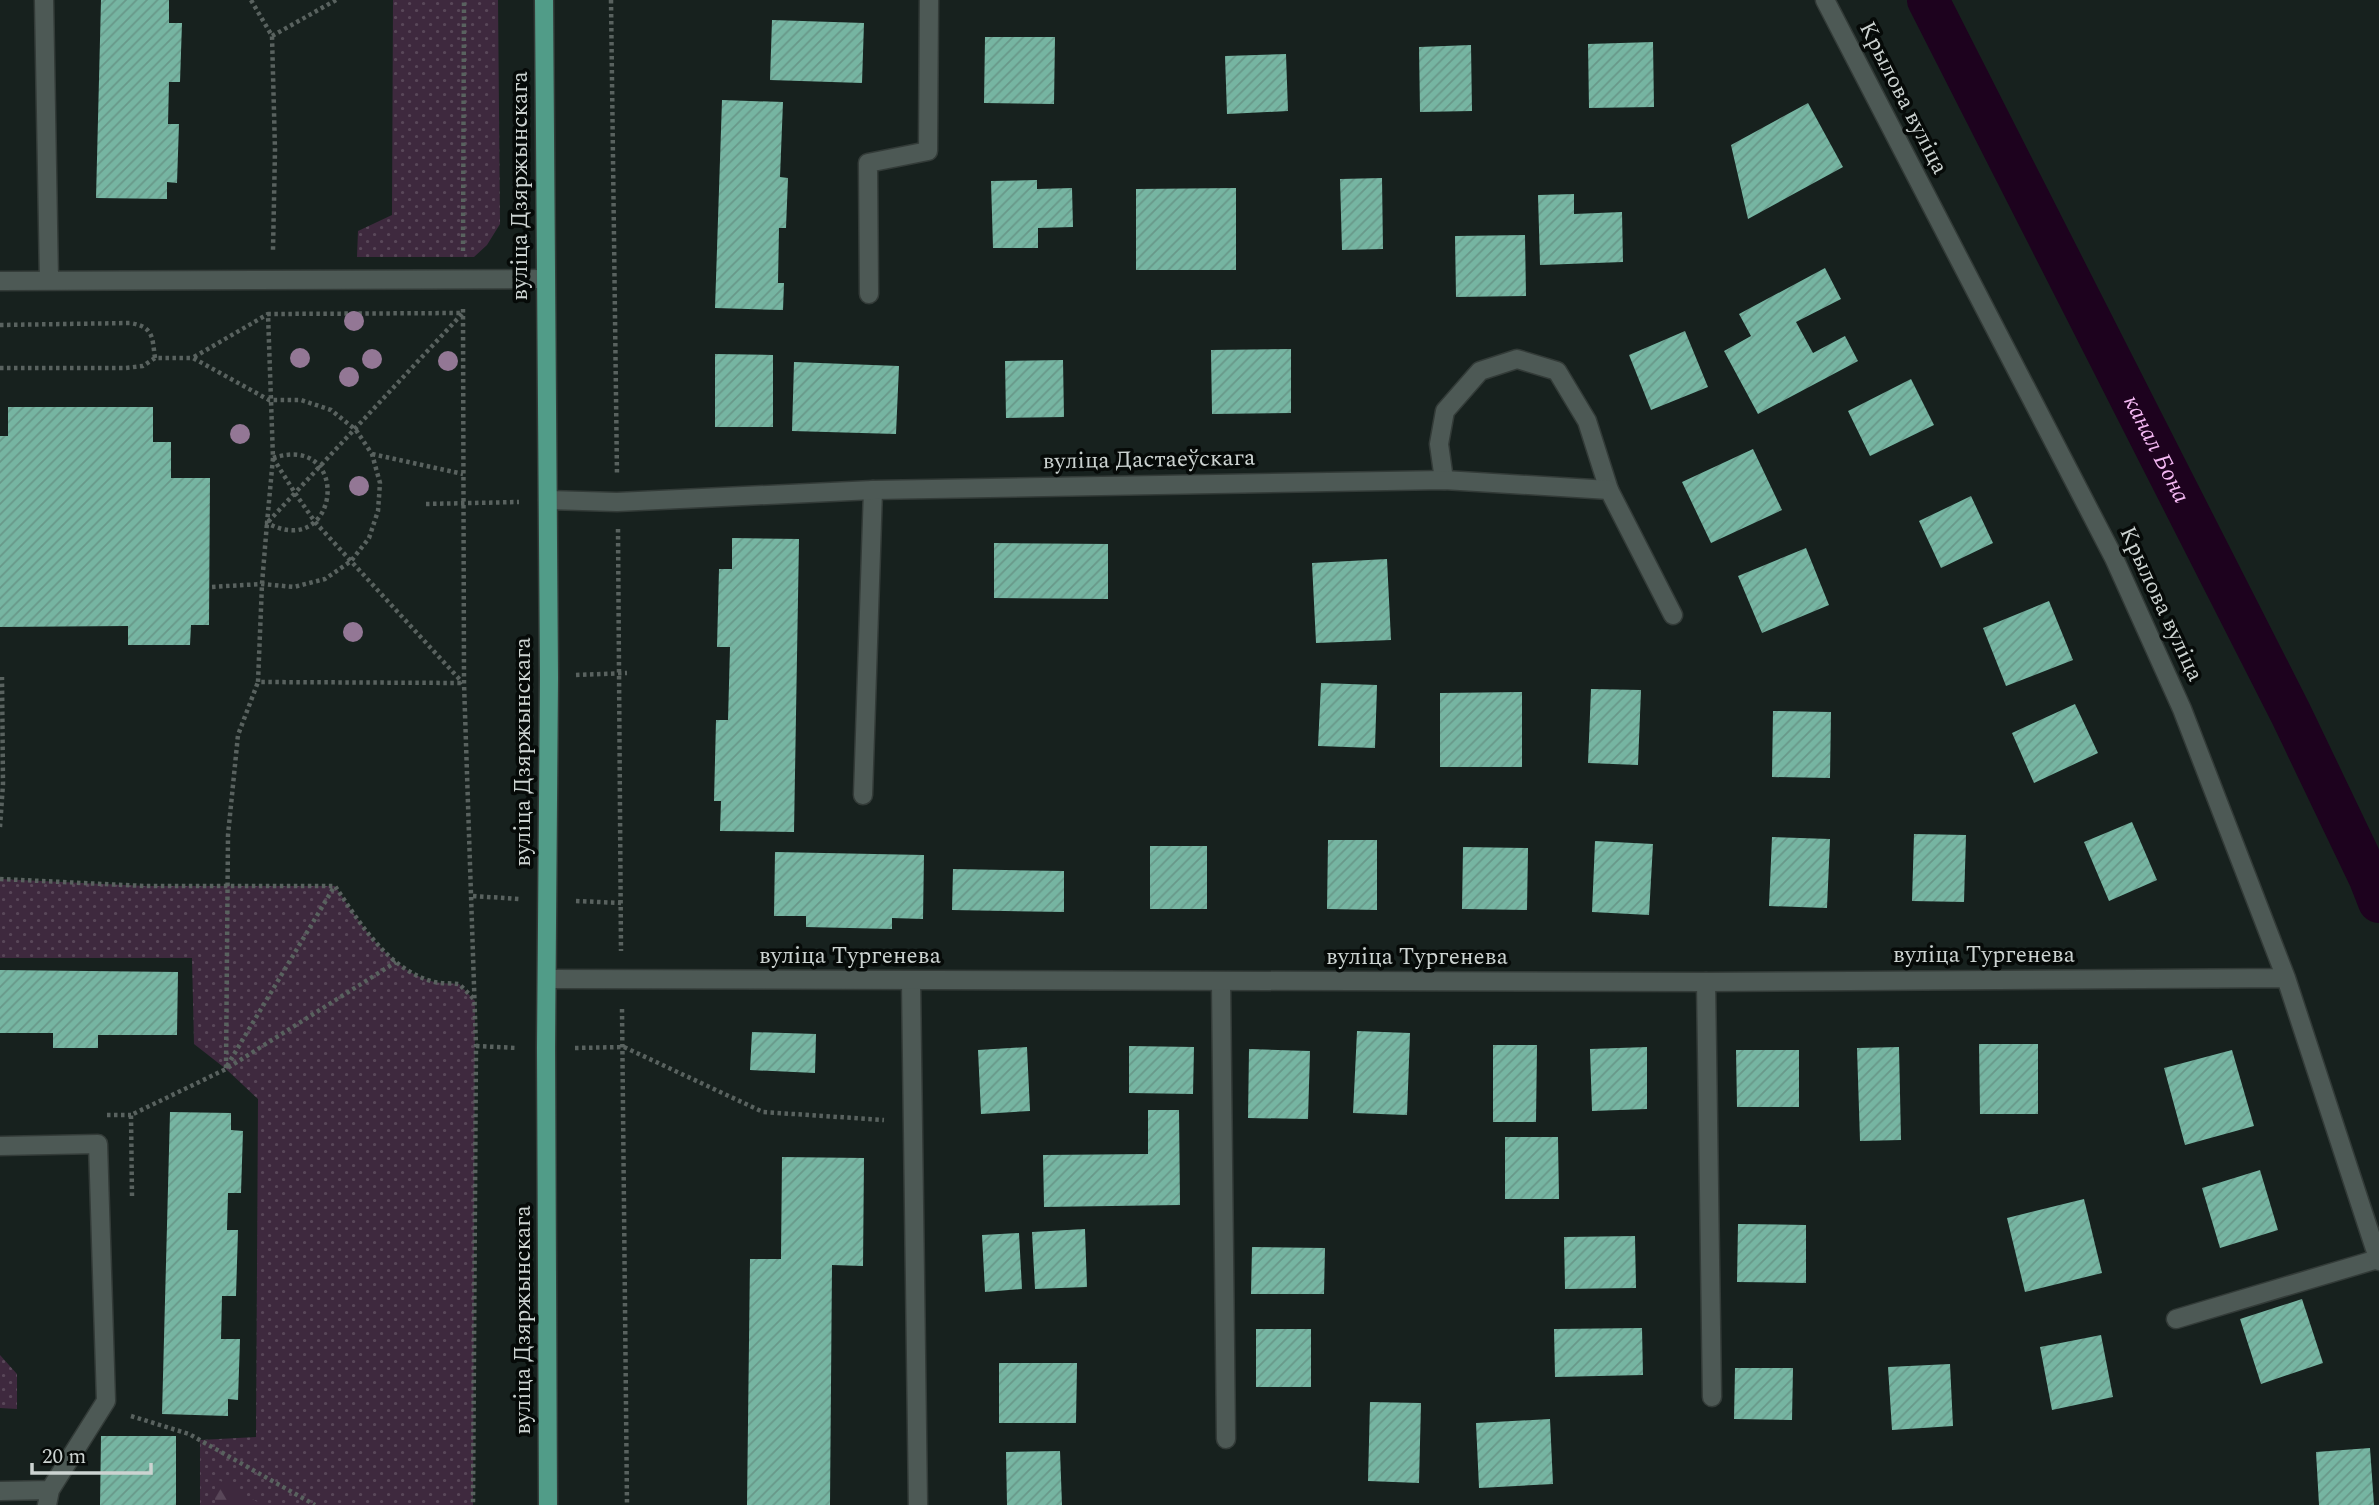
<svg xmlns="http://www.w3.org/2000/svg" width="2379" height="1505" font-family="Spectral,serif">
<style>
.green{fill:url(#green-dots)}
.forest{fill:url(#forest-firs)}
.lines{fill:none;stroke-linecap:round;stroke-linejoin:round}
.canal{stroke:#1d021e;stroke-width:42}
.building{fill:url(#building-hatch)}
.lane-casing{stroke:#333b38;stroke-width:21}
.street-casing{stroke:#333b38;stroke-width:21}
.primary-casing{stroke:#333b38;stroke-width:21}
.path{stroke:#59625f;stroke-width:4.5;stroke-dasharray:3.5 3.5;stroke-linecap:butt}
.lane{stroke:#4d5955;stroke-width:18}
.street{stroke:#4d5955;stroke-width:18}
.primary{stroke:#519c88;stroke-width:18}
.tree{fill:#937795}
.labels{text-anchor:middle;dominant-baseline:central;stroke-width:7;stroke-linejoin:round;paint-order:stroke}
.street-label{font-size:23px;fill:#ccd3d1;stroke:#060a08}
.water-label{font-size:24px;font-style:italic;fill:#f3b8f2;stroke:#060a08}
</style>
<defs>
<pattern id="green-dots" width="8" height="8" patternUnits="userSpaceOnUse" patternTransform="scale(1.75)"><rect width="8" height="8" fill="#3e293e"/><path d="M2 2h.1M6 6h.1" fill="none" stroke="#594759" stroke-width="1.8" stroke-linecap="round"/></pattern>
<pattern id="forest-firs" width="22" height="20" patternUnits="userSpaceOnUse" patternTransform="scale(1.75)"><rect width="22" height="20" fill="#3e293e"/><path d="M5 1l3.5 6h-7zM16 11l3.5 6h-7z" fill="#594759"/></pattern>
<pattern id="building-hatch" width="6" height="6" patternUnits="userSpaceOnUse" patternTransform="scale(1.75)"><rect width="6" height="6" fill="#76b5a2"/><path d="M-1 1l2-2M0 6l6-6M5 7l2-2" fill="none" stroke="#689889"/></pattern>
</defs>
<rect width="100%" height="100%" fill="#17211e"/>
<path class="green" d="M393,0H498L500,224L487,245L474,257H357L358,231L392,215Z
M0,879L145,886H335C359,922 387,968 431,981C440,984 450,983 459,984L475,1001L473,1505H200V1440L256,1437L258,1099L226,1069L194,1044L192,958H0Z
M0,1355L17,1374V1409L0,1408Z"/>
<path class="forest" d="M215,1478L263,1505H215Z"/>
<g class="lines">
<path class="canal" id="s1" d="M1928,0L2291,714L2370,879L2379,902"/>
</g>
<path class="building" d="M101,0H169V23H182L180,82H169L168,124H179L177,183L167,182V199L96,198Z
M772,20L864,23L862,83L770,80Z
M985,37H1055L1054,104L984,103Z
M1653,42L1654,107L1589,108L1588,44Z
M1471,45L1472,111L1420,112L1419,47Z
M1286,54L1288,111L1227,114L1225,56Z
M722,100L783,102L780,177L788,178L786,228H779L778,283H784L783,310L715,308Z
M1808,103L1843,167L1748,219L1731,145Z
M1382,178L1383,249L1342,250L1340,179Z
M1037,180V189L1072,188L1073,227L1038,228V248H993L991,181Z
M1236,188V270H1136V189Z
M1574,194V214L1622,212L1623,262L1540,265L1538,195Z
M1525,235L1526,296L1456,297L1455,236Z
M1825,268L1841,299L1796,322L1813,353L1845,336L1858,361L1758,414L1724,351L1751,336L1739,314Z
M1685,331L1708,387L1651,410L1629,355Z
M1291,349V413L1212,414L1211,350Z
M715,354L773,355V427H715Z
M1063,360L1064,417L1006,418L1005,361Z
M794,362L899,366L896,434L792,431Z
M1911,379L1934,425L1870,456L1848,411Z
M8,407H153V442H171V478H210L209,625H191L190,645H128V626L0,627V436H8Z
M1753,449L1782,510L1711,543L1682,482Z
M1971,496L1993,543L1941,568L1919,521Z
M732,538L799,539L794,832L720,831L721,801H714L716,720H728L730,647H717L719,569H732Z
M994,543L1108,544V599L994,598Z
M1806,548L1829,605L1762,633L1738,576Z
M1387,559L1391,640L1316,643L1312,563Z
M2049,601L2073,660L2006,686L1983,628Z
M1321,683L1377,685L1375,748L1318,746Z
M1591,689L1641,690L1638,765L1588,763Z
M1522,692V767H1440V693Z
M2075,704L2098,753L2034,783L2012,733Z
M1773,711L1831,712L1830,778L1772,777Z
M2132,822L2157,880L2109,901L2084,842Z
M1914,834L1966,835L1964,902L1912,901Z
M1772,837L1830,839L1827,908L1769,906Z
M1328,840H1377V910L1327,909Z
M1595,841L1653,844L1649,915L1592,912Z
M1150,846H1207V909H1150Z
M1463,847L1528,848L1527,910L1462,909Z
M775,852L924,855L923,919L892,918V929L806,927V916H774Z
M953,869L1064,871V912L952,910Z
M0,970L178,972L177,1035H98V1048H53V1033H0Z
M1357,1031L1410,1033L1407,1115L1353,1113Z
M752,1032L816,1034L815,1073L750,1070Z
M1979,1044H2038V1114H1980Z
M1493,1045H1537L1536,1122H1493Z
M1129,1046L1194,1047L1193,1094L1129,1093Z
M1027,1047L1030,1111L981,1114L978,1050Z
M1647,1047V1109L1592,1111L1590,1049Z
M1899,1047L1901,1140L1860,1141L1857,1048Z
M1249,1049L1310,1051L1308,1119L1248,1118Z
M1736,1050H1799V1107H1737Z
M2232,1050L2254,1126L2185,1145L2164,1068Z
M1148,1110H1179L1180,1205L1044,1207L1043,1155L1148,1154Z
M170,1112L231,1113V1130L243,1131L241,1193H228L227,1230H238L236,1296H222L221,1339H240L238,1400L228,1399V1416L162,1414Z
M1505,1137H1558L1559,1199H1505Z
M782,1157L864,1158L863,1266L832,1265L830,1505H747L750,1259H781Z
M2260,1170L2278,1230L2220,1248L2202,1188Z
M2084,1199L2102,1273L2025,1292L2007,1218Z
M1738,1224L1806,1225V1283L1737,1282Z
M1085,1229L1087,1287L1035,1289L1032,1232Z
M1019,1233L1022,1289L985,1292L982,1235Z
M1635,1236L1636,1288L1565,1289L1564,1237Z
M1252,1247L1325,1248L1324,1294H1251Z
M2302,1299L2323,1363L2261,1384L2240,1319Z
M1642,1328L1643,1375L1555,1377L1554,1329Z
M1256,1329H1311V1387H1256Z
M2101,1335L2113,1397L2052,1410L2040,1347Z
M999,1363H1077L1076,1423H999Z
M1950,1364L1953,1426L1892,1430L1888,1367Z
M1735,1368H1793L1792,1420L1734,1419Z
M1370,1402L1421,1403L1419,1483L1368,1481Z
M1550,1419L1553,1484L1479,1488L1476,1423Z
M101,1436H176V1505H100Z
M2370,1448L2374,1505H2319L2316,1452Z
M1060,1451L1062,1505H1007L1006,1452Z"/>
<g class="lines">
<defs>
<path id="lane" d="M44,0L49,281
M0,281L545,279
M869,294L868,163L928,151L929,0
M1444,480L1439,444L1445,411L1480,371L1517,359L1557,371L1587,421L1609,490
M863,795L873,490
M911,981L918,1505
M1221,982L1226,1439
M1706,982L1712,1397
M0,1146L98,1144L106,1401L50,1490L47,1505
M2176,1319L2378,1259
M0,1491L50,1490"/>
<path id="street" d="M1825,0L2114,558L2182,709L2286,978L2379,1261
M548,500L617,502L873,490L1444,480L1609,490L1673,615
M548,979L1706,982L2286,978"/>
<path id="primary" d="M544,0L549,677L546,1048L548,1505"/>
</defs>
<use href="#lane" class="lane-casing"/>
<use href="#street" class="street-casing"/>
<use href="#primary" class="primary-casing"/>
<path class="path" d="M251,0L272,36L275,150L273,250
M611,0L617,475
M272,36L336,0
M463,251L464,0
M463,309L464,683L476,1046L473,1505
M462,314L295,493L315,522L463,683
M0,325L130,323C154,327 152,337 155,358
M194,357L268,314
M0,368H125L143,366L155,358H193L269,400H301L331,410L356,430L372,454L380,483L378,511L369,538L351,561L325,579L294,587L262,584L210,587
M372,454L463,474
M273,458C353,432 340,562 267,523L273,458L268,314L463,313
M273,458L295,493L267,523L262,584L258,682L463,683
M426,504L519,502
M618,529L621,951
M576,675L627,673
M0,827L3,784L2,677
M0,879L145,886H335C359,922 387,968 431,981C440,984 450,983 459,984L475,1000
M473,896L519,899
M576,901L621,903
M622,1009L627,1505
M476,1046L517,1048
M575,1048L624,1047L763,1112L884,1120
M227,1066L334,887
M226,1068L228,835L238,735L258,682
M107,1115H131
M132,1196L131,1115L226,1069L396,962
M131,1416L189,1434L315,1505"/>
<use href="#lane" class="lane"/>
<use href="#street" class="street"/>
<use href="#primary" class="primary"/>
</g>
<g class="tree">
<circle cx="354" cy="321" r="10"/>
<circle cx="300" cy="358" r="10"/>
<circle cx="372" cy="359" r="10"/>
<circle cx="448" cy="361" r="10"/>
<circle cx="349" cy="377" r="10"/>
<circle cx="240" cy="434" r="10"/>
<circle cx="359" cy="486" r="10"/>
<circle cx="353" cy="632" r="10"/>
</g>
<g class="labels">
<g class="street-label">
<text transform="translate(1903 98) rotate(63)">Крылова вуліца</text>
<text transform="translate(520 186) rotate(-90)">вуліца Дзяржынскага</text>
<text transform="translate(1149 460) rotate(-1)">вуліца Дастаеўскага</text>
<text transform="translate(2161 604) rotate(65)">Крылова вуліца</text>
<text transform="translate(523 752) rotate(-90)">вуліца Дзяржынскага</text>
<text x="1984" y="955">вуліца Тургенева</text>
<text x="850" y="956">вуліца Тургенева</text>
<text x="1417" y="957">вуліца Тургенева</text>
<text transform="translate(523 1320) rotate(-90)">вуліца Дзяржынскага</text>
</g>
<g class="water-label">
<text stroke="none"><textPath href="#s1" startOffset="504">канал Бона</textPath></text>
</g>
</g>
<path d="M32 1463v10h119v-10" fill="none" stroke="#ccd3d1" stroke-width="3.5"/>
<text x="42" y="1463" font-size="21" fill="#ccd3d1" stroke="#060a08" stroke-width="5" paint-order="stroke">20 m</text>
</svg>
